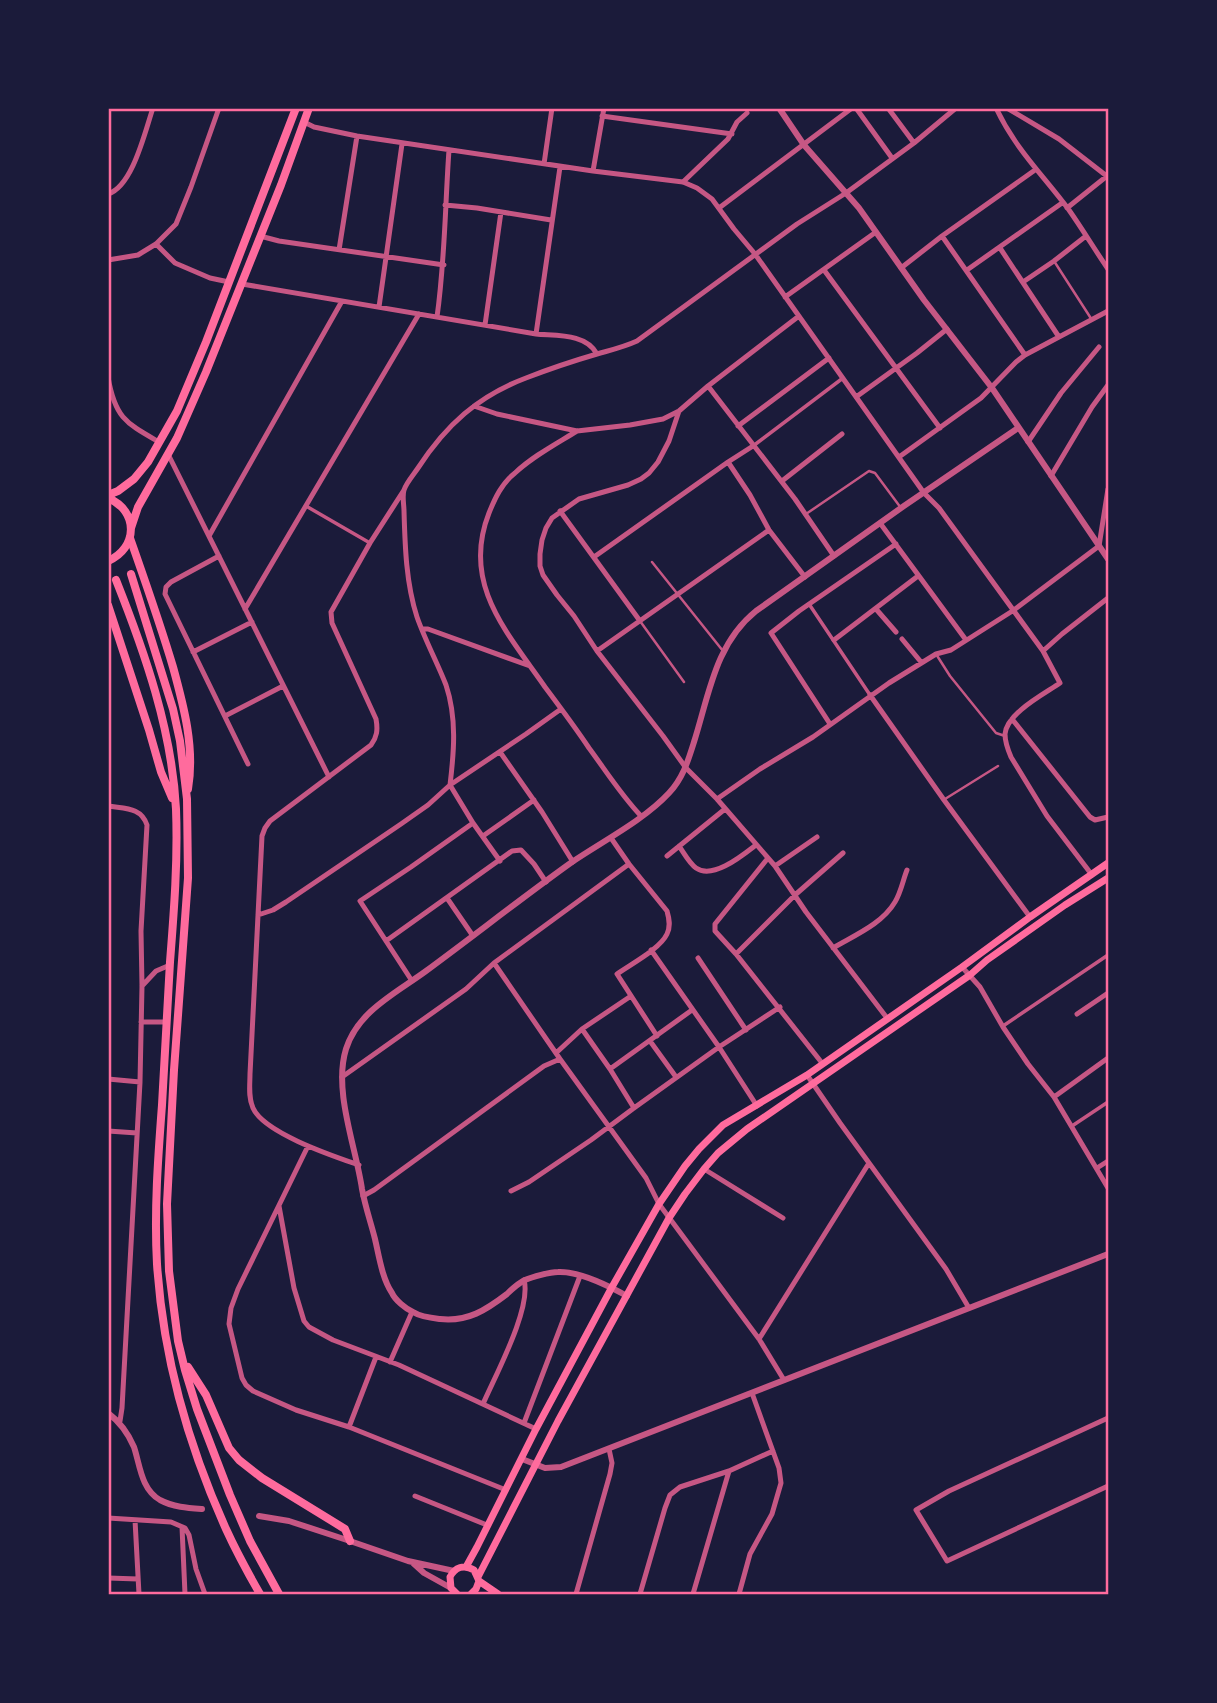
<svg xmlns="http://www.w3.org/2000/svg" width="1217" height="1703" font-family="Lato,sans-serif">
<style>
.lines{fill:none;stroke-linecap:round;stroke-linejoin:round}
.service{stroke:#c65784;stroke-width:2.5}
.pedestrian{stroke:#c65784;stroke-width:3.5}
.minor{stroke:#c65784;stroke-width:5}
.tertiary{stroke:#c65784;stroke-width:6}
.secondary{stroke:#ff6b9d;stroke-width:7}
.primary{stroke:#ff6b9d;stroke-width:8}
.trunk{stroke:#ff6b9d;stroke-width:8}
.neatline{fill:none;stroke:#ff6b9d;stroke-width:2.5}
</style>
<rect width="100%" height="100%" fill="#1b1b3a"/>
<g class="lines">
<path class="service" d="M1054,261L1092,320
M806,514L869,471L875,473L901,508
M652,562L723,651
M640,621L684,682
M936,654L950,676L996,733L1005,736
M945,799L998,766"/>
<path class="pedestrian" d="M753,446L843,378
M306,506L370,543
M809,604L870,695
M1003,1026L1108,955
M1072,1126L1108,1102"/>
<path class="minor" d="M856,108L892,158
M888,108L914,143
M996,108C1016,150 1043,175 1069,210C1083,230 1095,250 1108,269
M1007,108L1059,139L1108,177
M602,116L732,134
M304,122L314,127L357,136L593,171L683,182L697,188L712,199L734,229L755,254L924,493L939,508L1043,651L1060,683C1044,694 1007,713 1005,734C1005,742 1008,750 1011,757L1047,816L1092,875
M544,164L552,108
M593,171L604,108
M683,182L728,139L737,122L747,113
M108,194C133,186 145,131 153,108
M445,205L477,208L551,220
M719,208L852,108
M1067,208L1107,176
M260,236L279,241L444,265
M942,236L1025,355
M156,244L175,263L210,278L229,282
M1000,248L1059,337
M339,250L357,136
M108,260L138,255L156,244L176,224L191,187L219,108
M901,268L942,236L1035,170
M824,270L940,428
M967,270L1062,203
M1023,282L1054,261L1086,236
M242,284L536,334C556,336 586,333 597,354
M785,297L876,232
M379,307L402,144
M437,317C445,261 445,206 449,150
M485,325L501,212
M536,334L560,167
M108,377C115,418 126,423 159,442
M708,386L795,499L834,556
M856,397L917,353L947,329
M474,406L497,414L577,431L630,425L663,419L679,411L708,386L799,316
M679,411L669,441L658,462L649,473L641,479L628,485L579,499L552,518L546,528L542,540L540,554V566L543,575L557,595L574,616L597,651L663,736L686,768L717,799L775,866L806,912L887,1018
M738,426L829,358
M577,431C556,444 533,456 515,473C502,483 495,498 489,513C461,584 507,632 545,687C560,707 575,727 589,748C606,771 621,795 641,816
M1028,442L1061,393L1099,347
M168,454L329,777
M899,457L981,398L1016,362L1025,355L1108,311
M728,462L750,495L769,530L805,577
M1051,476L1092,407L1108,385
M782,481L842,434
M560,511L640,621
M880,523L966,640
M209,536L342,301
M219,556L171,582L166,587L165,594L248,764
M594,557L728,462L753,446
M245,609L419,314
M876,609L896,632
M422,629H428L530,666
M902,639L921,662
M834,640L918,576
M597,651L769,530
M1043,651L1062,634L1108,598
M193,652L252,622
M870,695L944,800L1030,917
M225,716L283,686
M1012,719L1090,817L1095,820L1108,817
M830,724L771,633L799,611L896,544
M500,752L542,812L573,862
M450,785C454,752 457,718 446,685C437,662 425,640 417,617C406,583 405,546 404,511C404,505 402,496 404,490C406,483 414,474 418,468C446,425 478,396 526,378C549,369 573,361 597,354C611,350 624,347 637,341L797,224L846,193L914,143L956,108
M450,785L473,823L500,861
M717,799L760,769L813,737L889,683L936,654L951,650L1014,610L1099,546L1108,489
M108,806C125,809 141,807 147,825L141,931L142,986L140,1082L122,1408L120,1421
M483,836L534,800
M611,838L629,864L667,911C669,918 671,926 667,934C660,949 631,964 617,974L657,1036
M679,846C684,853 689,863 696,868C713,880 743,855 756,845
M667,856L725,809
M768,858L715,924V931L736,954L822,1063
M775,866L817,837
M447,898L473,936
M258,915L273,910L286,902L401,824L428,805L450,785L526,734L561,709
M386,941L512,851L521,850L534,864L546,882
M833,948C855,935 882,924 895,902C901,892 903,880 907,870
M651,950L719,1047L757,1106
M736,954L795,895L843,853
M698,958L746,1030
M494,963L560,1059L646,1178L659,1204L759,1339L784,1380
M962,967L980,987L1003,1027L1028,1064L1054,1097L1108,1188
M412,981L360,901L411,867L473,823
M142,986L156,971L170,965
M1077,1014L1108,993
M141,1022H167
M582,1029L610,1069L634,1108
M650,1041L676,1077
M556,1053L582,1029L631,996
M610,1069L692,1010
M807,1075L840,1123L946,1269L969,1308
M342,1077L466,989L494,963L629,864
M108,1079L140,1082
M1054,1097L1108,1058
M108,1131L137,1133
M308,1146L238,1289L231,1308L229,1324L242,1378L246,1385L253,1391L296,1410L349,1427L506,1490
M359,1165C333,1156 264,1133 253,1108C248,1097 250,1085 250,1074L262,836L265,828L270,821L371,745C377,737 378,730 376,719L332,623L331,612L370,543L404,490
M1097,1168L1108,1161
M704,1169L783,1218
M511,1191L529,1182L591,1140L634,1108L719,1047L780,1007
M363,1196L374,1190L544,1066L560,1059
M279,1206L294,1288L304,1321L309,1327L333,1340L399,1365L536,1429
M759,1339L869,1163
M390,1362L412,1312
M483,1404C495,1376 532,1308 524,1280
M1108,1418L949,1491L916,1510L947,1561L1108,1486
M524,1423L580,1276
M349,1427L376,1357
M415,1496L487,1525
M108,1518L171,1522L185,1528L189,1535L196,1569L205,1594
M135,1520L139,1594
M182,1527L185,1594
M108,1578L138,1579
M576,1594L610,1474L612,1463L609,1449
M640,1594L665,1508L670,1495L680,1487L729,1471L773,1451
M693,1594L729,1471
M739,1594L750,1554L772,1514L781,1483L779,1468L752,1393"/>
<path class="tertiary" d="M779,108L804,145L859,208L924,300L992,388L1108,559
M627,1296C609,1286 580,1271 558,1272C550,1272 532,1277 525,1280C519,1283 512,1289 507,1294C486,1310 468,1322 440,1319C431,1318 421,1317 413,1312C406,1309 395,1300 392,1293C382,1278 379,1256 375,1239C371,1223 365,1206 362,1189C356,1147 333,1091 346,1049C358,1011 396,993 426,971C475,935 523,897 572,862C603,841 644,820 669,793C683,778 688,761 694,742C709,695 715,644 756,611L901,508L1018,428
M108,1413C120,1422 128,1433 134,1447C140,1465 141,1489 160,1500C173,1507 188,1508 202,1509
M522,1459L545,1468L561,1467L1108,1254
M259,1516L289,1521L350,1541L408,1561L454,1571
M413,1563L424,1573L451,1588"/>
<path class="secondary" d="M466,1567L477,1547L536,1429L612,1287L659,1204L685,1166L699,1149L723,1125L807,1075L962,967L1030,917L1108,863
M478,1577L558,1421L669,1218L685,1194L704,1169L718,1153L747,1129L970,975L987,960L1065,905L1108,878
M479,1581L498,1594
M457,1594L451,1588L450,1577C455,1567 464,1564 474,1570L479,1581L476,1589L471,1594"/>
<path class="primary" d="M108,495L118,491L134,479L148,462L177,411L206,342L296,108
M108,498C139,511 138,548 108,561
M131,528L138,507L177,438L206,372L281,185L309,108"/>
<path class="trunk" d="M130,538C145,581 160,623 173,667C184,707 195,748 188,789
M131,574L173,709L180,741L187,799L188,878L174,1070L167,1204L169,1271L178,1341L185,1370L197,1409L230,1495L250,1541L279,1594
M116,580C145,653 172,730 176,809C178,861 174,911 170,962C167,1010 165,1058 162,1105C158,1158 154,1211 157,1264C163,1356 188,1445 226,1529C236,1551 248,1573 260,1594
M108,605L149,730L161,772L172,798
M188,1367L206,1395L229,1448L239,1460L262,1478L345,1529L350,1541"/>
</g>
<rect width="1217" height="1703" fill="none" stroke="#1b1b3a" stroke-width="220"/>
<rect x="110" y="110" width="997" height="1483" class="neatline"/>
</svg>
